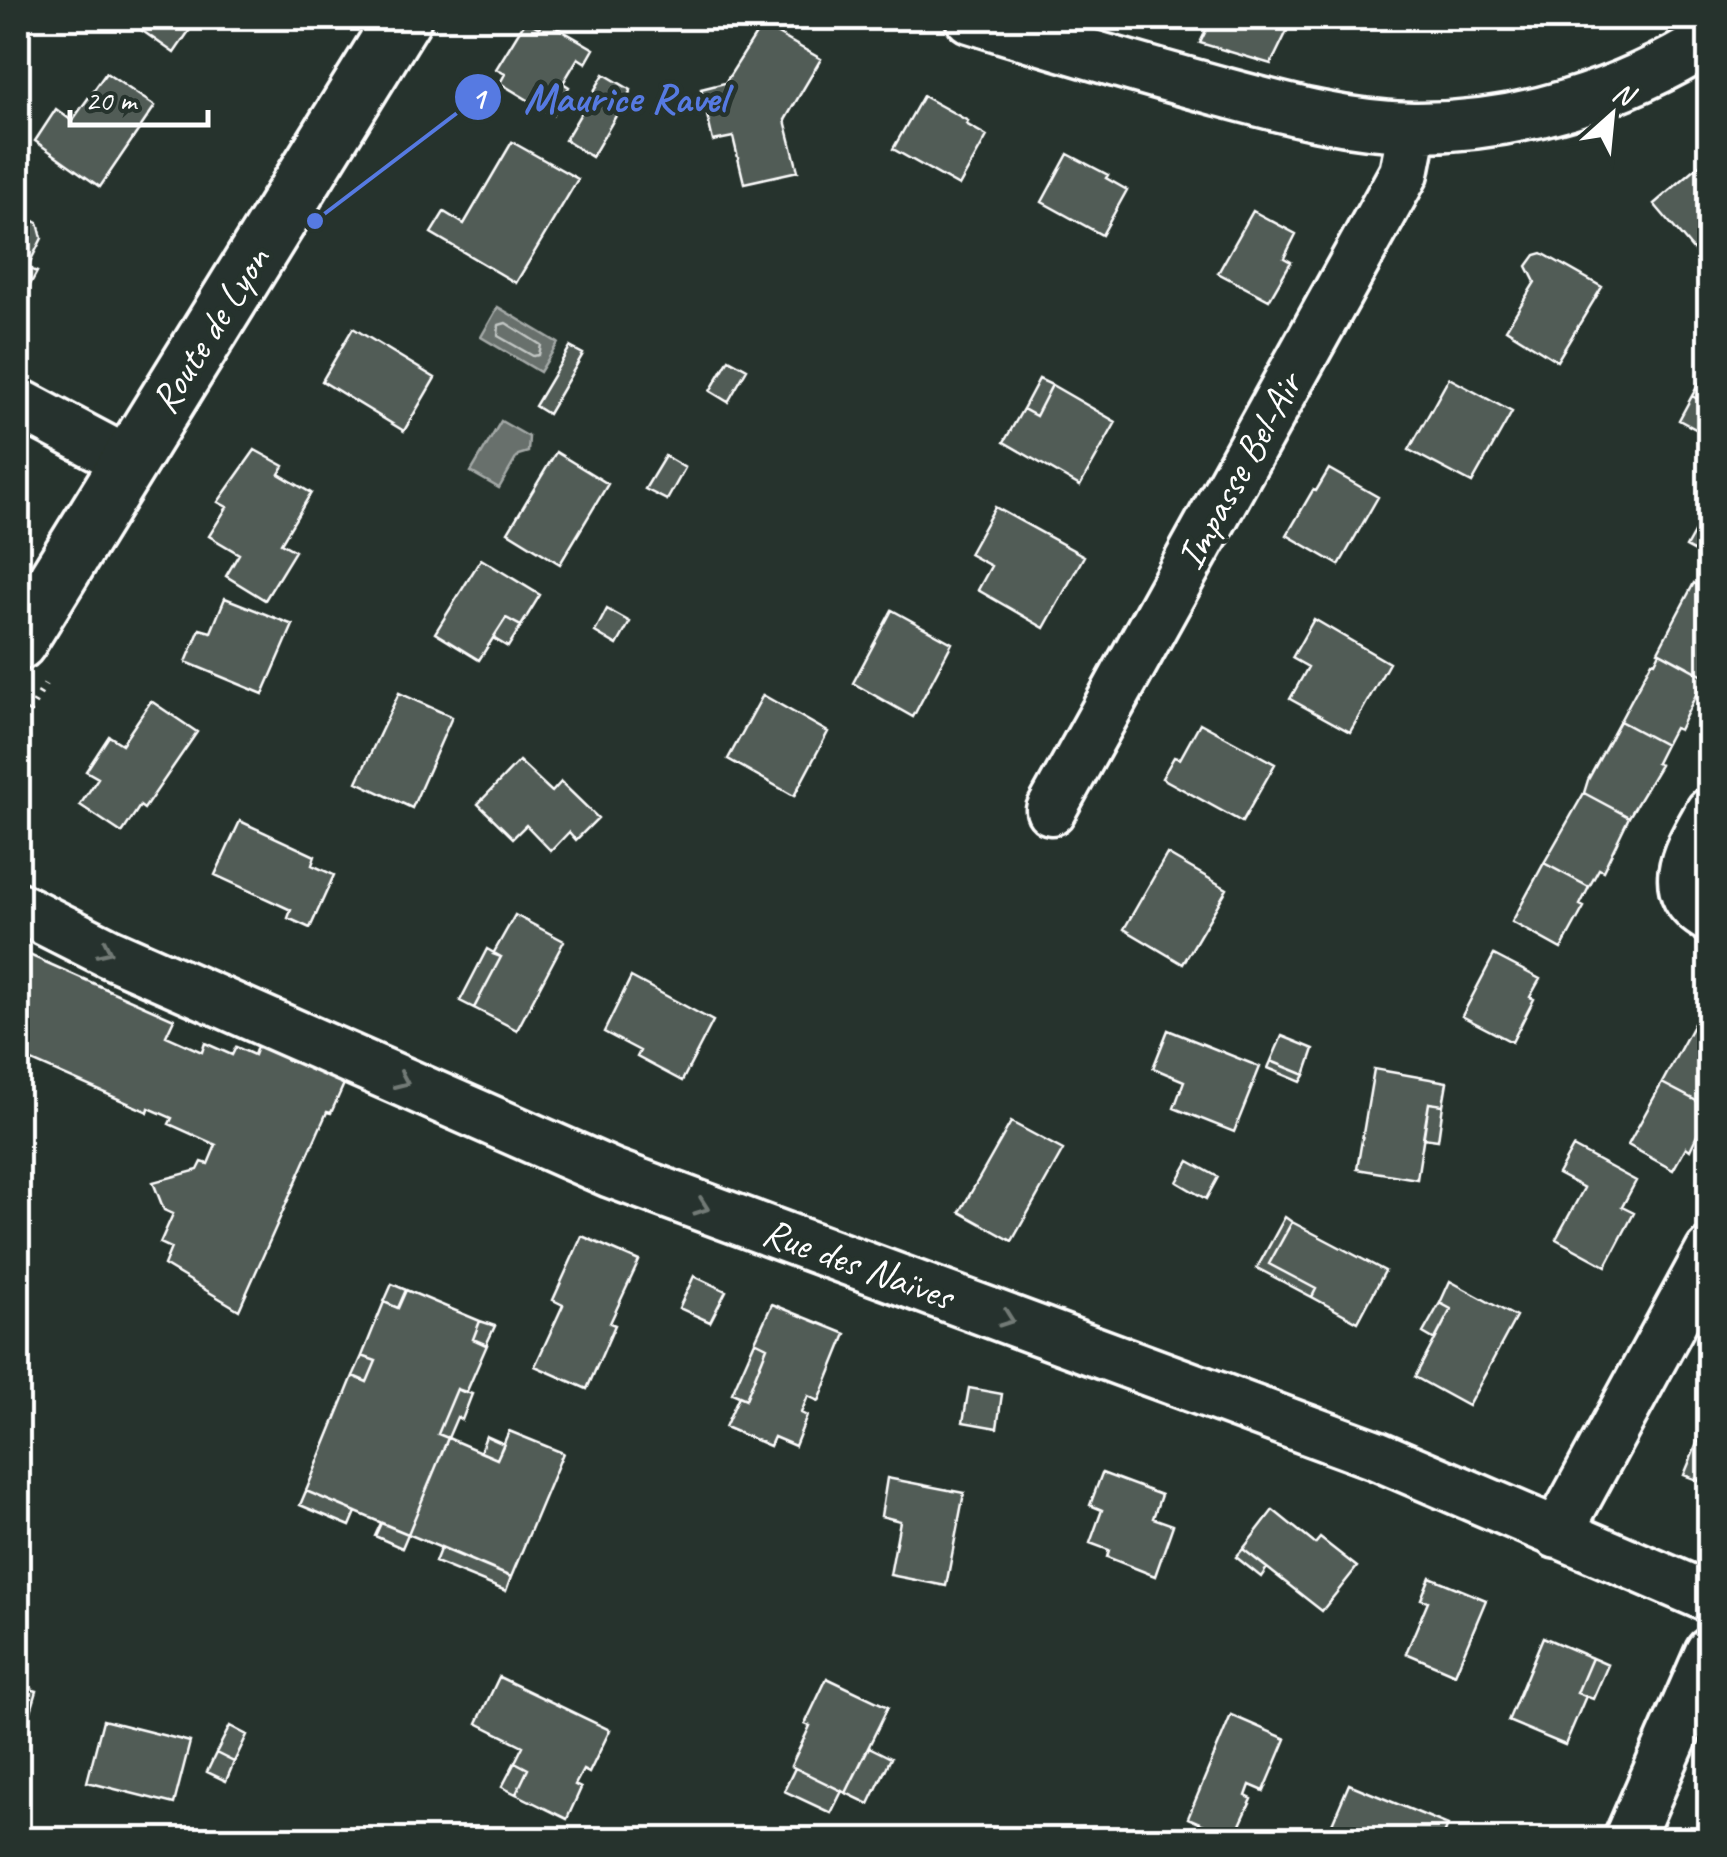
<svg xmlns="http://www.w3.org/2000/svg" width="1727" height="1857" font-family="Caveat,sans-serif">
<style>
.water{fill:#67706c;stroke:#a4a9a7;stroke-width:2.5}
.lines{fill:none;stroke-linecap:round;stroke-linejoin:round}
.shore{stroke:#c2c6c4;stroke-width:2.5}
.building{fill:#515c57;stroke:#fff;stroke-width:2.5}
.street-casing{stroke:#fff;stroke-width:55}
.primary-casing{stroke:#fff;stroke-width:62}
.path{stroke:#fff;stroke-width:6;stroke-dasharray:2.5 8;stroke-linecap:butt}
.street{stroke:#26332d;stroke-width:48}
.primary{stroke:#26332d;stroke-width:55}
.oneway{stroke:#727a76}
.labels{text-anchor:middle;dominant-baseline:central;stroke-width:9;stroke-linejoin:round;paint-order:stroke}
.street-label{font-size:40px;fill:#fff;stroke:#26332d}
.leader{fill:none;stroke:#567ae2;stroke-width:4}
.callout-dot{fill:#567ae2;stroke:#26332d;stroke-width:4}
.mark-label{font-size:30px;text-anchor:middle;font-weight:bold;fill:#fff}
.callout-label{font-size:42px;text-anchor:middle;font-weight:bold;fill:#567ae2;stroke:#26332d;stroke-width:9;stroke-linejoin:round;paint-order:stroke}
</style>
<rect width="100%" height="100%" fill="#26332d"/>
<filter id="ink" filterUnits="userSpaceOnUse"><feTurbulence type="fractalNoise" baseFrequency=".01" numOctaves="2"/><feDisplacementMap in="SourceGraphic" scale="20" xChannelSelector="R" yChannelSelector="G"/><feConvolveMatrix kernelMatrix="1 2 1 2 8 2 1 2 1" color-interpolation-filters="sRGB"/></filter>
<g filter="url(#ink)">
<path class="water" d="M498,307L558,343L540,372L481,337Z
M501,421L529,437L528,452L518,455L499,488L471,472Z"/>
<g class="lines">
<path class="shore" d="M506,323L541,345L539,355L533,356L498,336L499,325Z"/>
</g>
<path class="building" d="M124,18H198L174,53Z
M1212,18H1252L1289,27L1271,64L1200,43Z
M526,20L539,28L544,20L594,49L586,63L578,58L563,83L569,87L553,115L500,83L505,74L496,69Z
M762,25L821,59L785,120L798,171L744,183L733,137L713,141L701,89L725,83Z
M106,73L155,106L100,187L35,141L56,109L72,121Z
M604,74L631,90L592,157L565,140Z
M923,96L968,121L966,124L987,136L959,186L893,149Z
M512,142L578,179L516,283L431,233L444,212L464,224Z
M1068,154L1108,175L1106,178L1127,190L1102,235L1042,202Z
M1710,156V238L1694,251L1654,204Z
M1253,211L1296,234L1284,258L1291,262L1269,300L1218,273Z
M18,212L38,223L42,238L27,268L37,272L18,307Z
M1542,253L1602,287L1557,361L1506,329L1535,282L1527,266L1535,255Z
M353,328L435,378L404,431L322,381Z
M570,347L583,354L548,414L535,406Z
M729,359L747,369L728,402L710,391Z
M1706,371L1710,373V405L1692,396Z
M1449,378L1512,412L1472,483L1409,450Z
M1039,379L1052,385L1036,416L1023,409Z
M1052,385L1116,422L1080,486L1004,442L1023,409L1036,416Z
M1692,396L1710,405V426L1705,434L1679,420Z
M255,450L284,466L279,474L311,493L281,543L295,551L265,600L226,576L239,554L209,536L227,507L218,502Z
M556,452L608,484L560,564L508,532Z
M665,456L685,468L667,500L645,489Z
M1329,469L1378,497L1339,565L1287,535L1313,490L1316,491Z
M1710,504V560L1686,547Z
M995,507L1084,556L1044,628L978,590L991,566L969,554Z
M481,559L540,595L521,626L506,618L479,660L435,633Z
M1694,583L1710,592L1707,678L1658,651Z
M225,598L293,625L263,694L186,662L200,629L211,632Z
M607,609L630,622L617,645L595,632Z
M892,610L952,643L913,717L853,683Z
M506,618L521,626L508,647L493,638Z
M1314,619L1389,663L1350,732L1290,699L1308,667L1292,658Z
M1660,652L1705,676L1679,730L1674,728L1665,745L1620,721L1652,661L1655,662Z
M399,693L452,717L412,808L357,782Z
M763,695L828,732L794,796L728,759Z
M151,701L197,732L144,809L140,806L122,833L80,805L98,778L86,771L109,736L122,744Z
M1620,721L1665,745L1656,763L1660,765L1629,817L1584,793L1588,780Z
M1200,723L1275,764L1242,822L1162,778L1174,757L1180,759Z
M519,761L552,792L561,782L598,818L576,840L569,832L551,851L526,825L513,838L478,804Z
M1584,793L1629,817L1603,871L1599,869L1589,887L1544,863Z
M240,821L315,856L312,865L334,875L310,928L288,918L291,910L215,875Z
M1167,854L1227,889L1183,964L1124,929Z
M1544,863L1589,887L1580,905L1584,907L1561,949L1512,922Z
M515,915L564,941L517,1030L474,1008L501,957L493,954Z
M487,949L501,957L474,1008L460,1001Z
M18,950L174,1019L166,1036L202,1052L205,1043L232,1055L236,1047L254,1055L261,1036L348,1075L331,1113L327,1112L239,1310L164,1265L171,1248L160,1243L173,1214L164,1210L153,1182L198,1170L202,1162L208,1164L216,1145L169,1124L172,1118L149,1108L148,1112L18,1055Z
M1494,955L1540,979L1530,997L1534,999L1512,1042L1462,1016Z
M631,977L713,1021L682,1081L637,1057L640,1051L604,1032Z
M1696,1020L1710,1028V1108L1662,1083Z
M1168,1030L1260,1067L1234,1132L1174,1108L1184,1081L1153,1068Z
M1282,1036L1314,1049L1305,1075L1271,1061Z
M1271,1061L1305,1075L1301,1082L1268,1068Z
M1374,1069L1447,1082L1443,1105L1429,1103L1417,1179L1357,1169Z
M1662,1083L1710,1108L1690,1150L1686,1147L1673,1170L1628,1145Z
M1429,1103L1443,1105L1438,1140L1423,1138Z
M1011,1122L1063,1150L1012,1241L960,1212Z
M1573,1147L1636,1181L1622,1207L1634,1213L1606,1266L1556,1239L1584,1188L1558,1174Z
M1189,1161L1218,1177L1206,1199L1177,1182Z
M1285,1217L1292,1222L1269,1264L1316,1289L1312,1297L1257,1268Z
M1292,1222L1385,1271L1358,1322L1312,1297L1316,1289L1269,1264Z
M582,1236L639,1261L610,1323L615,1325L587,1389L535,1366L563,1305L553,1300Z
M694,1276L726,1291L710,1322L679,1308Z
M1450,1281L1516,1317L1468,1406L1415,1377L1451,1309L1440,1303Z
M392,1284L406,1290L398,1308L384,1302Z
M406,1290L480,1321L473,1339L487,1345L466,1393L457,1389L438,1434L448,1438L408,1534L306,1491L353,1376L367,1382L376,1361L362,1356L384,1302L398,1308Z
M1440,1303L1451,1309L1435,1340L1423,1333Z
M772,1304L846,1334L819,1401L808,1396L801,1413L807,1416L795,1446L774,1437L770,1446L725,1427L739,1396L746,1399L767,1347L755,1341Z
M480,1321L495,1326L486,1345L473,1339Z
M755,1341L767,1347L746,1399L732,1393Z
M362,1356L376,1361L367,1382L353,1376Z
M969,1388L1002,1394L997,1428L963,1422Z
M457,1389L472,1394L462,1420L457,1417L448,1438L438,1434Z
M509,1431L563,1453L511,1577L408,1534L448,1438L497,1459Z
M486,1436L504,1444L497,1459L480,1452Z
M1710,1436V1485L1684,1475L1698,1441L1706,1444Z
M1102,1473L1161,1495L1153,1518L1173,1525L1155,1576L1107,1557L1109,1550L1090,1543L1102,1510L1090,1505Z
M887,1478L964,1493L946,1586L890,1575L900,1521L881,1516Z
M306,1491L356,1512L350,1526L300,1505Z
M1273,1510L1315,1544L1320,1538L1357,1567L1322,1611L1243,1549Z
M381,1523L408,1534L402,1548L375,1536Z
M441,1547L511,1577L506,1591L435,1562Z
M1243,1549L1267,1568L1261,1577L1236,1557Z
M1430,1577L1486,1600L1455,1674L1406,1653L1428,1601L1421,1599Z
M1543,1637L1592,1658L1577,1693L1586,1696L1565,1745L1508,1721Z
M1592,1658L1608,1665L1593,1699L1577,1693Z
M499,1677L610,1730L589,1773L583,1770L575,1785L581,1788L567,1819L516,1794L528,1769L515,1762L523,1746L477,1723Z
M827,1678L888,1707L846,1793L791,1766L810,1726L805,1724Z
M18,1686L37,1691L19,1752H18Z
M1231,1715L1286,1739L1264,1791L1250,1785L1246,1796L1252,1799L1234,1838L1188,1818Z
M103,1720L190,1742L174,1804L87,1782Z
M230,1726L247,1735L234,1762L216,1753Z
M869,1747L891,1758L869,1804L846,1793Z
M216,1753L234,1762L226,1781L207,1772Z
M515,1762L528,1769L516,1794L502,1787Z
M795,1768L842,1791L831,1813L784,1791Z
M1349,1784L1448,1825L1442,1840H1325Z"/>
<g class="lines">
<defs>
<path id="street" d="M970,18C1052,44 1135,68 1219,91C1282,108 1347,126 1413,127C1517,128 1623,95 1710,40
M18,403L129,462
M1051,810L1404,173L1413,127
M1710,812C1690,848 1661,891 1710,918
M18,907L109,953L611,1173L1376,1455L1710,1598
M1557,1534L1710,1252
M1628,1840L1710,1652"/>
<path id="primary" d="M18,642L403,18"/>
</defs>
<use href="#street" class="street-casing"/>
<use href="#primary" class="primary-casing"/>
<path class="path" d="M18,731L45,685"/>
<use href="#street" class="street"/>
<use href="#primary" class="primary"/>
</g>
<defs><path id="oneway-chevron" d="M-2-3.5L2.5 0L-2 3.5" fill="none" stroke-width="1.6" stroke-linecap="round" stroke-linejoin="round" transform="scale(2.5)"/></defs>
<g class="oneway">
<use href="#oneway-chevron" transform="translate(105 950) rotate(25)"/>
<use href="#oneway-chevron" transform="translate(402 1081) rotate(24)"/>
<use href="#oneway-chevron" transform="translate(702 1207) rotate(20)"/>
<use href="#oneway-chevron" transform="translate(1007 1319) rotate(20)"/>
</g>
</g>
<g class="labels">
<g class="street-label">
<text transform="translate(210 330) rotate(-58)">Route de Lyon</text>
<text transform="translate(1239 471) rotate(-61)">Impasse Bel-Air</text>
<text transform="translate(858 1264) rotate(20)">Rue des Naïves</text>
</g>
</g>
<path class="leader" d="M315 221L478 97"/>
<g class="callout-dot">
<circle cx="315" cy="221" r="10"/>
<circle cx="478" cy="97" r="25"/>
</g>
<g class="mark-label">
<text x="478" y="108">1</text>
</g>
<g class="callout-label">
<text x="625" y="112">Maurice Ravel</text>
</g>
<rect width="1727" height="1857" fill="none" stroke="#26332d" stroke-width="60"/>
<rect x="30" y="30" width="1667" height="1797" fill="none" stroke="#fff" stroke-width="4" filter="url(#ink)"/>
<g transform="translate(1612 115) rotate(27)" stroke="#26332d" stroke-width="8" paint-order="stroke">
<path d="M0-8L18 38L0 25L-18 38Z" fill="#ffffff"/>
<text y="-15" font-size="28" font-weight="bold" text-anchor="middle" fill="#ffffff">N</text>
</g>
<path d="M70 110v15h138v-15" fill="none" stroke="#ffffff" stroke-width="5"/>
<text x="85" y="110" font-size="30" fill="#ffffff" stroke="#26332d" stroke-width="8" paint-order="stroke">20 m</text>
</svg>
